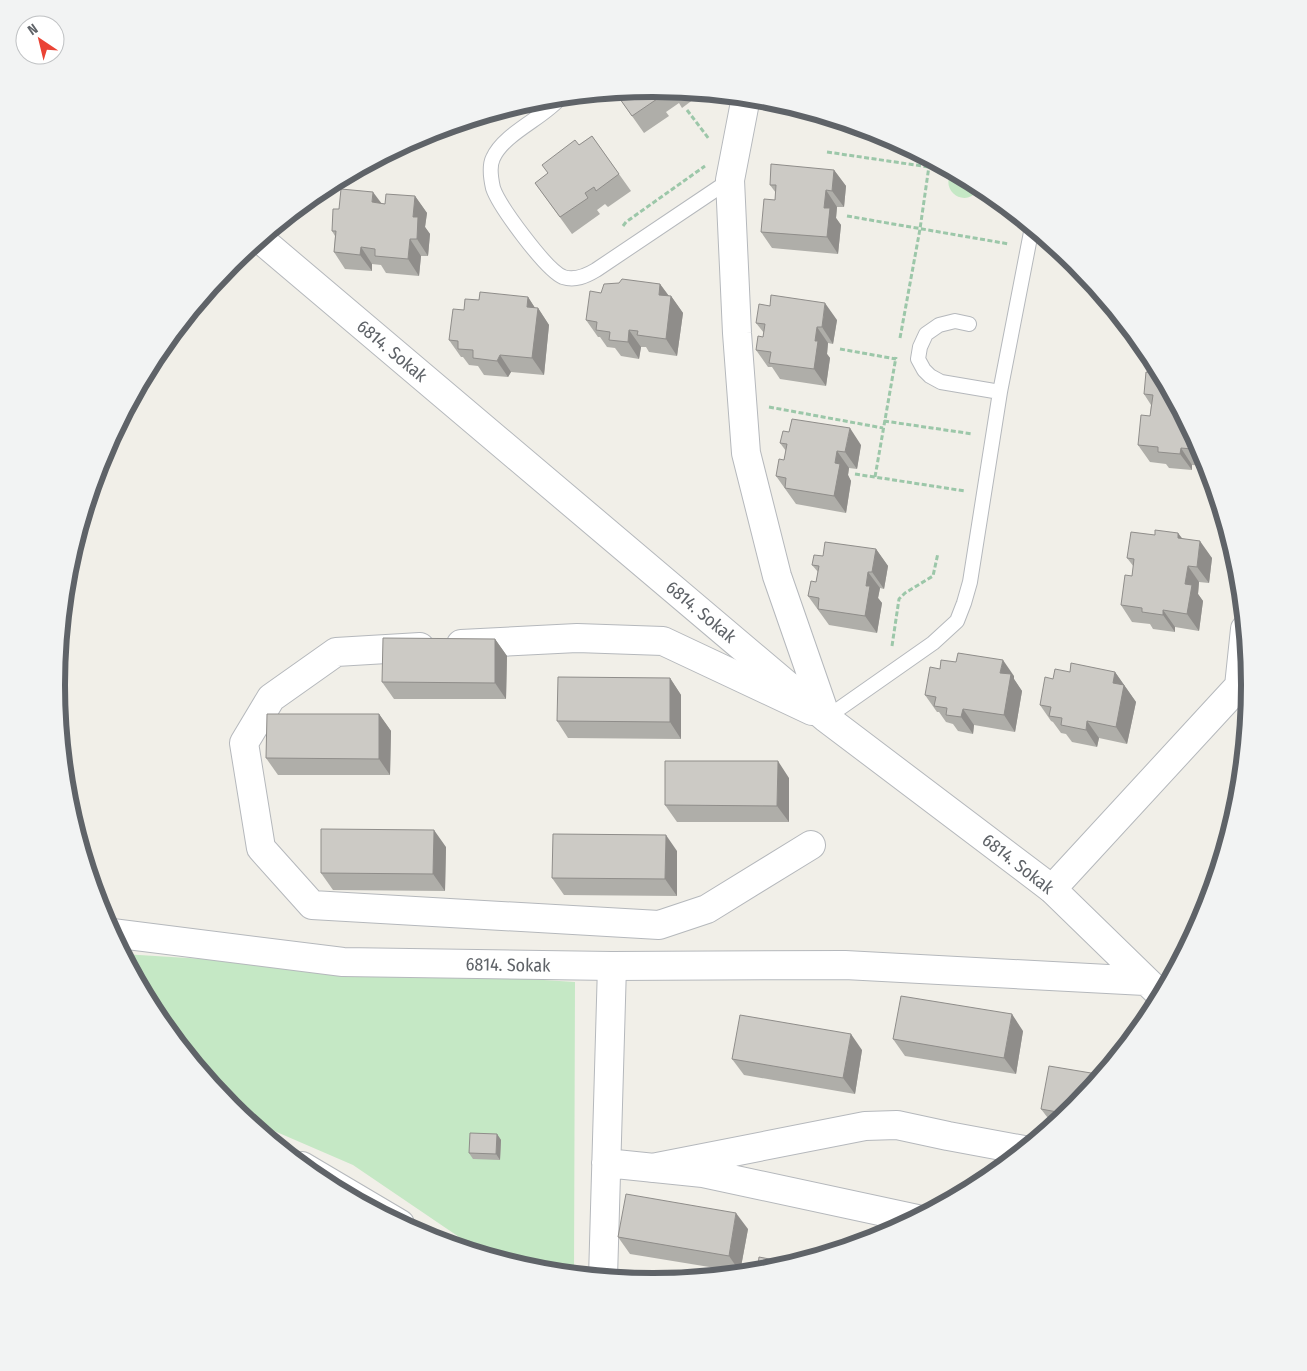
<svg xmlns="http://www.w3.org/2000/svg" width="1307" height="1371" font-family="'Fira Sans Condensed',sans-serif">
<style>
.green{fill:#c5e8c5}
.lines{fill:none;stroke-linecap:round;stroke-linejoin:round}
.service-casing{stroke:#b5b8bc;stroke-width:16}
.minor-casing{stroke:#b5b8bc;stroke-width:30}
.tertiary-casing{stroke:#b5b8bc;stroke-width:30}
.path{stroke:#9cc7a9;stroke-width:3;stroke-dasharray:5 2.5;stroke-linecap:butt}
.service{stroke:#fff;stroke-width:14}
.minor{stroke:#fff;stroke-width:28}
.tertiary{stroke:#fff;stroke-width:28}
.wall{fill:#afaea9}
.shaded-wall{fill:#8f8d8a}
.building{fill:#cccac5;stroke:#8f8d8a}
.labels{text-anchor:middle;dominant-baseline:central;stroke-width:5;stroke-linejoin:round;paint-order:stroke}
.street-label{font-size:18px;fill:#5f6368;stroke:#fff}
.rim{fill:none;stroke:#5f6368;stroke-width:6}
</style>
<rect width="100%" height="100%" fill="#f1efe8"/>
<path class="green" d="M952,171L981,186C968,211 938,192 952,171Z
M123,954L575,982L574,1275L537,1271L487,1256L353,1165L242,1117L231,1108L157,1017Z"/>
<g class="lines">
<defs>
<path id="service" d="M561,97C544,118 504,133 493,158C489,166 491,179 493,188C499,206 546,270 563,277C575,281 586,276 596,270L730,180
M969,324L955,321L939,325L926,334L920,347L918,359L924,370L930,376L941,382L1000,392
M826,718L933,643L957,621L964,603L970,582L1000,392L1032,227"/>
<path id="minor" d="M461,644L577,638L663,641L812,711
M420,647L336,652L271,698L244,743L261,848L312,905L659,925L707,909L811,845
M1052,889L1239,686L1245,629
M606,1163L703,1173L917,1219
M302,1166L400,1224
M652,1168L865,1126L897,1125L948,1136L1024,1150
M603,1278L612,966"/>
<path id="tertiary" d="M746,97L730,180L737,333L746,453L777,576L826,717
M260,239L826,718L1052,889L1162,996
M112,933L343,962L612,966L845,965L1145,981"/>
</defs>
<use href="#service" class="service-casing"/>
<use href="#minor" class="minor-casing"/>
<use href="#tertiary" class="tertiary-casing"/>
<path class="path" d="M687,110L709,139
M827,152L929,167
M847,216L1009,244
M623,226L626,222L705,166
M900,338L920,229L930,159
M840,349L896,359
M769,407L883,428
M884,421L973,434
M855,474L965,491
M875,477L896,357
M892,646L899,599L905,593L933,576L938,553"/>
<use href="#service" class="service"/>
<use href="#minor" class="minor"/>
<use href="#tertiary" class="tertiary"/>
</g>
<path class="wall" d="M654,88L702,93L682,108L679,103L666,112L669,116L644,133L615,92Z
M793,107L837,120V123L816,121L813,116L798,114Z
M592,136L631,191L608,207L605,204L597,210L600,214L572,234L535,183L548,173L579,145Z
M834,170L846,186L844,207H837L836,218L841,225L838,254L772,248L761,232L775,200L776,193L770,185Z
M415,196L427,213L425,227L430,234L428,256H421L419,276L386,273L381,265L372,264V271L345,269L334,252L335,236L332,231L339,209L381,203L385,204Z
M660,284L669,296H671L683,313L677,356L649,352L646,347H641L639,359L621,356L615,348L607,347L600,337H598L586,320L601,293Z
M528,297L535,308H538L549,325L544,375L511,372L508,377L484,375L478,366L469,365L463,357H461L449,340L464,310L479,300Z
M837,320L833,344L828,343L827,354L830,358L826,386L780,379L772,367H768L756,350L763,337L764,333L756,323Z
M1161,374L1205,457L1208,466L1192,465V470L1169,468L1166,464L1150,462L1138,445L1150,416L1151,405L1144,394Z
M780,443L861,445L857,469L849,468L848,475L851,481L846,513L796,504L776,476L784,460L786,451Z
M1178,533L1182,538L1212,558L1209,583L1199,582L1198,594L1203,601L1199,631L1175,627V632L1153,629L1150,624L1132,622L1121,605L1132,576L1134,567L1127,558L1155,535Z
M876,549L888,566L884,589L880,588L878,598L882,603L877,633L829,625L808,596L816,582L818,572L812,565L823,556Z
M495,639L507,656L506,699H394L382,682Z
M940,669L1014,676V679L1022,691L1015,732L974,725L973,734L958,731L953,724L946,722L939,712H937L925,695Z
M1070,672H1115L1136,702L1127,744L1099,738L1097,747L1072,742L1066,734L1061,733L1053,722L1051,721L1040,705L1053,679Z
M670,678L681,695V739L568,738L557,721Z
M379,714L391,731L390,775H278L266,758Z
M789,778V822H677L665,805Z
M446,847L445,891L333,890L321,873Z
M677,851V896L564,895L552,878Z
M1023,1031L1016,1074L905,1056L893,1039Z
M862,1050L855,1094L744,1075L732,1059Z
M1076,1108L1054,1126L1041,1109Z
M497,1134L501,1140L500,1160L473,1159L469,1153Z
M748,1229L740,1272L630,1254L618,1237Z"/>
<path class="shaded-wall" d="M834,170L846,186L844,207L832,191Z
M826,190L837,207L836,218L841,225L838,254L827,237L824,208Z
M373,192L385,208L372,202Z
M415,196L427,213L425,227L430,234L428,256L417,239L413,217Z
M410,239L421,256L419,276L408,259Z
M361,247L372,264V271L360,255Z
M660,284L671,299V296L683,313L677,356L666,339L659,295Z
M528,297L537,311L538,308L549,325L544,375L532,358L527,307Z
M825,303L837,320L833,344L822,327Z
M817,327L828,343L827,354L830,358L826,386L814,369L815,341Z
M629,330L641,347L639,359L628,342Z
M500,355L511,372L508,377L497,361Z
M850,428L861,445L857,469L845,452Z
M1181,448L1192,465V470L1180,454Z
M837,451L849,468L848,475L851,481L846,513L834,496L835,463Z
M1178,533L1190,550L1178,538Z
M1200,541L1212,558L1209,583L1197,567Z
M876,549L888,566L884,589L872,572Z
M1188,566L1199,582L1198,594L1203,601L1199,631L1187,614L1185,584Z
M868,572L880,588L878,598L882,603L877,633L865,616L866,586Z
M1163,610L1175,627V632L1163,615Z
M495,639L507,656L506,699L495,683Z
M1003,660L1014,676V679L1022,691L1015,732L1004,715L1000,673Z
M1115,672L1136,702L1127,744L1116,727L1113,683Z
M670,678L681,695V739L670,722Z
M963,709L974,725L973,734L961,717Z
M379,714L391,731L390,775L379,759Z
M1087,721L1099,738L1097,747L1086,730Z
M778,761L789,778V822L777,806Z
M434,830L446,847L445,891L433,874Z
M666,835L677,851V896L665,879Z
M1012,1014L1023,1031L1016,1074L1004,1058Z
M851,1034L862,1050L855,1094L843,1078Z
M497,1134L501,1140L500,1160L496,1154Z
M736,1213L748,1229L740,1272L729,1256Z"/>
<path class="building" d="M654,88L663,89L654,95L657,99L632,116L615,92Z
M592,136L619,174L596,191L594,187L585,193L588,198L560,217L535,183L548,173L542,165L575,140L579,145Z
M771,164L834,170L832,191L826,190L824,208H830L827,237L761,232L764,199L775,200L776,185H770Z
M341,189L373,192L372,202L385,204L386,194L415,196L413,217H418L417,239H410L408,259L375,256V249L361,247L360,255L334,252L336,231H332L333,209H339Z
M622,279L660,284L659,295L671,296L666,339L637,335L638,331L629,330L628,342L609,340L610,332L596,330L597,322L586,320L590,291L601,293L604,284L619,283Z
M480,292L528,297L527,307L538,308L532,358L500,355L497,361L473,358V350L458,349V341L449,340L453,309L464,310L465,299L479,300Z
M771,295L825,303L822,327H817L815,341H818L814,369L769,363L771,352L756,350L758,336L763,337L765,324L756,323L759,304L770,306Z
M1146,372L1161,374L1202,450L1181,448L1180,454L1158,452V447L1138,445L1141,415L1150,416L1153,395L1144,394Z
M792,419L850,428L845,452L837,451L835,463L840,464L834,496L785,488L786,478L776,476L779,459L784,460L787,444L780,443L783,431L789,432Z
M1155,530L1178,533V538L1200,541L1197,567L1188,566L1185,584L1192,585L1187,614L1163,610V615L1142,612V608L1121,605L1125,575L1132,576L1134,559L1127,558L1131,532L1155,535Z
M825,542L876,549L872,572H868L866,586H870L865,616L818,609L819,598L808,596L811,581L816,582L819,566L812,565L814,555L823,556Z
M383,638L495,639V683L382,682Z
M958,653L1003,660L1000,673L1011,674L1004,715L963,709L961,717L946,715L947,708L934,706L936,697L925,695L930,667L940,669L941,660L956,662Z
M1071,663L1115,672L1113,683L1124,685L1116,727L1087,721L1086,730L1061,725L1062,718L1049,716L1051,707L1040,705L1045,677L1053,679L1055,669L1070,672Z
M558,677L670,678V722L557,721Z
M267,714H379V759L266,758Z
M665,761H778L777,806L665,805Z
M321,829L434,830L433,874L321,873Z
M553,834L666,835L665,879L552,878Z
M901,996L1012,1014L1004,1058L893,1039Z
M740,1015L851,1034L843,1078L732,1059Z
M1049,1066L1103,1075L1076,1108L1068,1114L1041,1109Z
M470,1133L497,1134L496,1154L469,1153Z
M626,1194L736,1213L729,1256L618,1237Z
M759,1257L795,1264L770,1271L757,1273Z"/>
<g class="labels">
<g class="street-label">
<text transform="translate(392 351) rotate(40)">6814. Sokak</text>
<text transform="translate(701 612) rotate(40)">6814. Sokak</text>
<text transform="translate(1018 864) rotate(38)">6814. Sokak</text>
<text transform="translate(508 965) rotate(1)">6814. Sokak</text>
</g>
</g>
<path d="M0 0H1307V1371H0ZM65 685a588 588 0 1 1 1176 0a588 588 0 1 1-1176 0Z" fill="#f2f3f3" fill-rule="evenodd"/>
<path class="rim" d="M65 685a588 588 0 1 1 1176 0a588 588 0 1 1-1176 0Z"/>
<g transform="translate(40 40) rotate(325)"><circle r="24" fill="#ffffff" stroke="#bfc1c3"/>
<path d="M0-4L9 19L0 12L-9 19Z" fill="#ea4335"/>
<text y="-8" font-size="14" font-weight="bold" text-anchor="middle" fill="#5f6368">N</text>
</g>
</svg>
